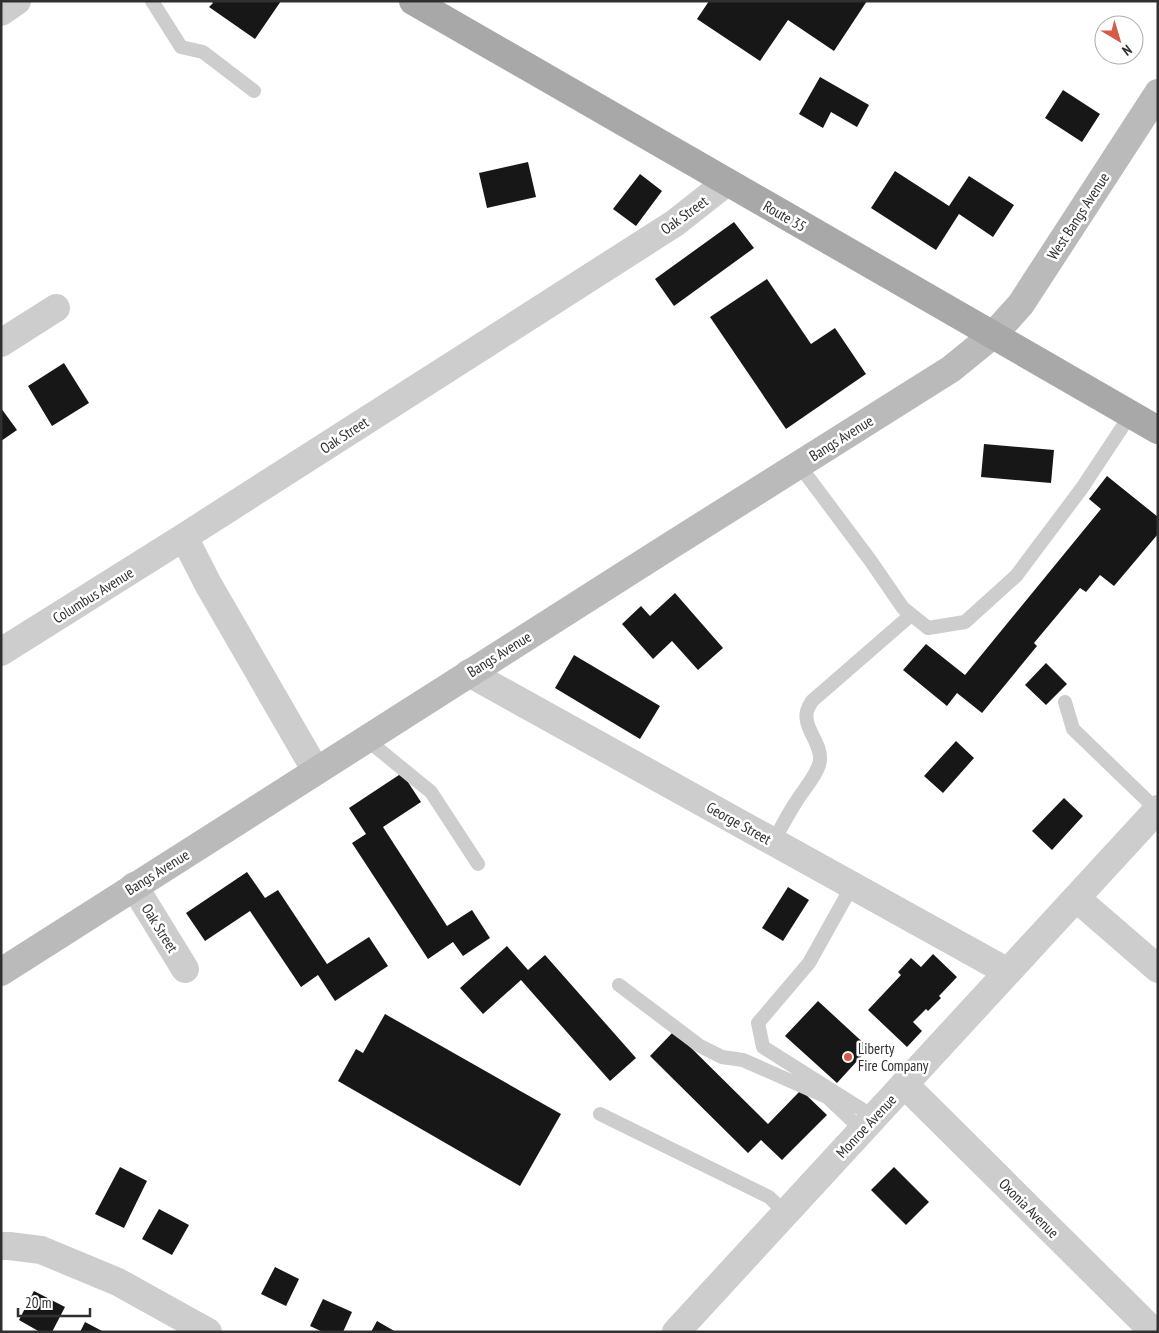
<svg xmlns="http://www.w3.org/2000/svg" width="1159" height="1333" font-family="'PT Sans Narrow',sans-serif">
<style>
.building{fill:#171717}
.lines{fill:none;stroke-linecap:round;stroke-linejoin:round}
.lane{stroke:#cdcdcd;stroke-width:14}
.street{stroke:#cdcdcd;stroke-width:28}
.secondary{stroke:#bababa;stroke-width:28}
.primary{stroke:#a8a8a8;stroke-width:28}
.poi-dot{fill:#d35b47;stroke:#fff;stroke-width:2}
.labels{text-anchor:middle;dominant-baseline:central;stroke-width:5;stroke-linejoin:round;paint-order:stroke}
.street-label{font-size:15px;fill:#303030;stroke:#fff}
.poi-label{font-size:15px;fill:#303030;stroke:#fff;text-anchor:start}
</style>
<rect width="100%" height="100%" fill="#fff"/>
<path class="building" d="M211,1H281L255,39L209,7L213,3Z
M709,1H867L834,51L788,20L760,61L697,19Z
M820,77L869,105L857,127L831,112L823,128L799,114Z
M1063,90L1100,114L1082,142L1045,118Z
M528,162L536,197L487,208L479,173Z
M895,171L949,206L969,176L1014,205L993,237L959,214L936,250L871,208Z
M640,174L662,191L636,226L613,209Z
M734,222L754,248L674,306L655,279Z
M767,279L811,344L835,328L866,374L786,429L710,317Z
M64,363L89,403L52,426L28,386Z
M1,408L17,430L1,441Z
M984,444L1054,450L1051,483L981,477Z
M1107,476L1158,517V534L1114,586L1100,575L1086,592L1080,588L1034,643L1037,646L982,713L957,693L947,706L903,670L926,644L965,675L1101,509L1089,499Z
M675,593L723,648L698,670L672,641L653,659L622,624L641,606L650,616Z
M574,655L660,706L640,739L555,688Z
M1046,663L1067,684L1046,705L1025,685Z
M956,741L974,758L943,793L924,776Z
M402,773L421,802L383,827L447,926L472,910L490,938L463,956L453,942L428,959L352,843L366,834L349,808Z
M1064,798L1083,816L1052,850L1032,831Z
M247,872L265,898L278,890L327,964L369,937L388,966L335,1001L318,975L301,987L250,911L205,941L186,913Z
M788,887L809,900L783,941L762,928Z
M507,946L528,970L545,955L636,1058L610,1081L521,980L483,1014L460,988Z
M933,954L957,977L939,996L941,998L928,1011L926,1009L913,1022L922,1031L907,1047L868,1010L901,975L898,972L911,958L921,967Z
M818,1001L869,1048L837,1083L785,1036Z
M385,1014L561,1114L520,1186L338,1081L356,1049L363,1053Z
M674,1031L768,1124L801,1090L827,1115L782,1160L761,1140L748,1153L650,1056Z
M120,1167L147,1181L124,1228L95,1214Z
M894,1167L929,1202L906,1225L871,1190Z
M159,1209L189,1225L172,1255L142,1239Z
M275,1267L299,1279L286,1306L261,1294Z
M34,1291L65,1307L52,1332H40L19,1320Z
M323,1299L352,1312L343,1332H323L310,1326Z
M377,1321L396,1332H371Z
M85,1322L104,1332H80Z"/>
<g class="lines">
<path class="lane" d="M152,1L181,47L203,52L254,91
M799,465L870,560L903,608L928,628L965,622L1016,576L1082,488L1131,414
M1065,702L1073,729L1157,810
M366,739L431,792L478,864
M773,842C781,828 788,814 796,802C803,790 820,772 820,759C821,742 803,728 807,711C808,708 810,704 812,701L911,615
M852,886L809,963L758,1023L763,1047L874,1117
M619,985L700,1046L722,1057L743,1060L827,1097L862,1130
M600,1114L769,1197L786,1213"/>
<path class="street" d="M1,12L17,1
M1,343L56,308
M184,537L208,584L316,771
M1,652L184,537L675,223L727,182
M469,673L1008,972
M134,886L185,969
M1076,898L1158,969
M904,1084L1154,1332
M1,1246H9L41,1250L118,1282L208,1332
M676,1332L1158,809"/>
<path class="secondary" d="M1,972L665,549L951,369L994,334L1021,304L1158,93"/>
<path class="primary" d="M413,1C661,145 910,286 1158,430"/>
</g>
<circle class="poi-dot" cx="848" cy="1057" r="5"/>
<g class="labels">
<g class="street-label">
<text transform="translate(684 215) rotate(-36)">Oak Street</text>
<text transform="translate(785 216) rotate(30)">Route 35</text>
<text transform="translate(1078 216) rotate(-57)">West Bangs Avenue</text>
<text transform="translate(344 435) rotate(-33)">Oak Street</text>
<text transform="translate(841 438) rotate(-32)">Bangs Avenue</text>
<text transform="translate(93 595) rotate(-32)">Columbus Avenue</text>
<text transform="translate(499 654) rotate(-32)">Bangs Avenue</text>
<text transform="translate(739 823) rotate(29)">George Street</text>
<text transform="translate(157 872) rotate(-32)">Bangs Avenue</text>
<text transform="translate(160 928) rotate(58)">Oak Street</text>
<text transform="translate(866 1126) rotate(-47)">Monroe Avenue</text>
<text transform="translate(1029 1208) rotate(45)">Oxonia Avenue</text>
</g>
<g class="poi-label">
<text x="858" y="1048">Liberty<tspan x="858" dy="17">Fire Company</tspan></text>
</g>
</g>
<rect width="1159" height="1333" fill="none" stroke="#303030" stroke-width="5"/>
<g transform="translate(1119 40) rotate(142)"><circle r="24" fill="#ffffff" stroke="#acacac"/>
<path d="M0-4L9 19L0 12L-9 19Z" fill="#d35b47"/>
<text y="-8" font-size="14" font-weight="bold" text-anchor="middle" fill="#303030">N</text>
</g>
<path d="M18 1308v8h72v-8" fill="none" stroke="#303030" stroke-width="2.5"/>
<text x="25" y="1308" font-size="15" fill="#303030" stroke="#ffffff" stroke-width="4" paint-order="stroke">20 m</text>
</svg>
